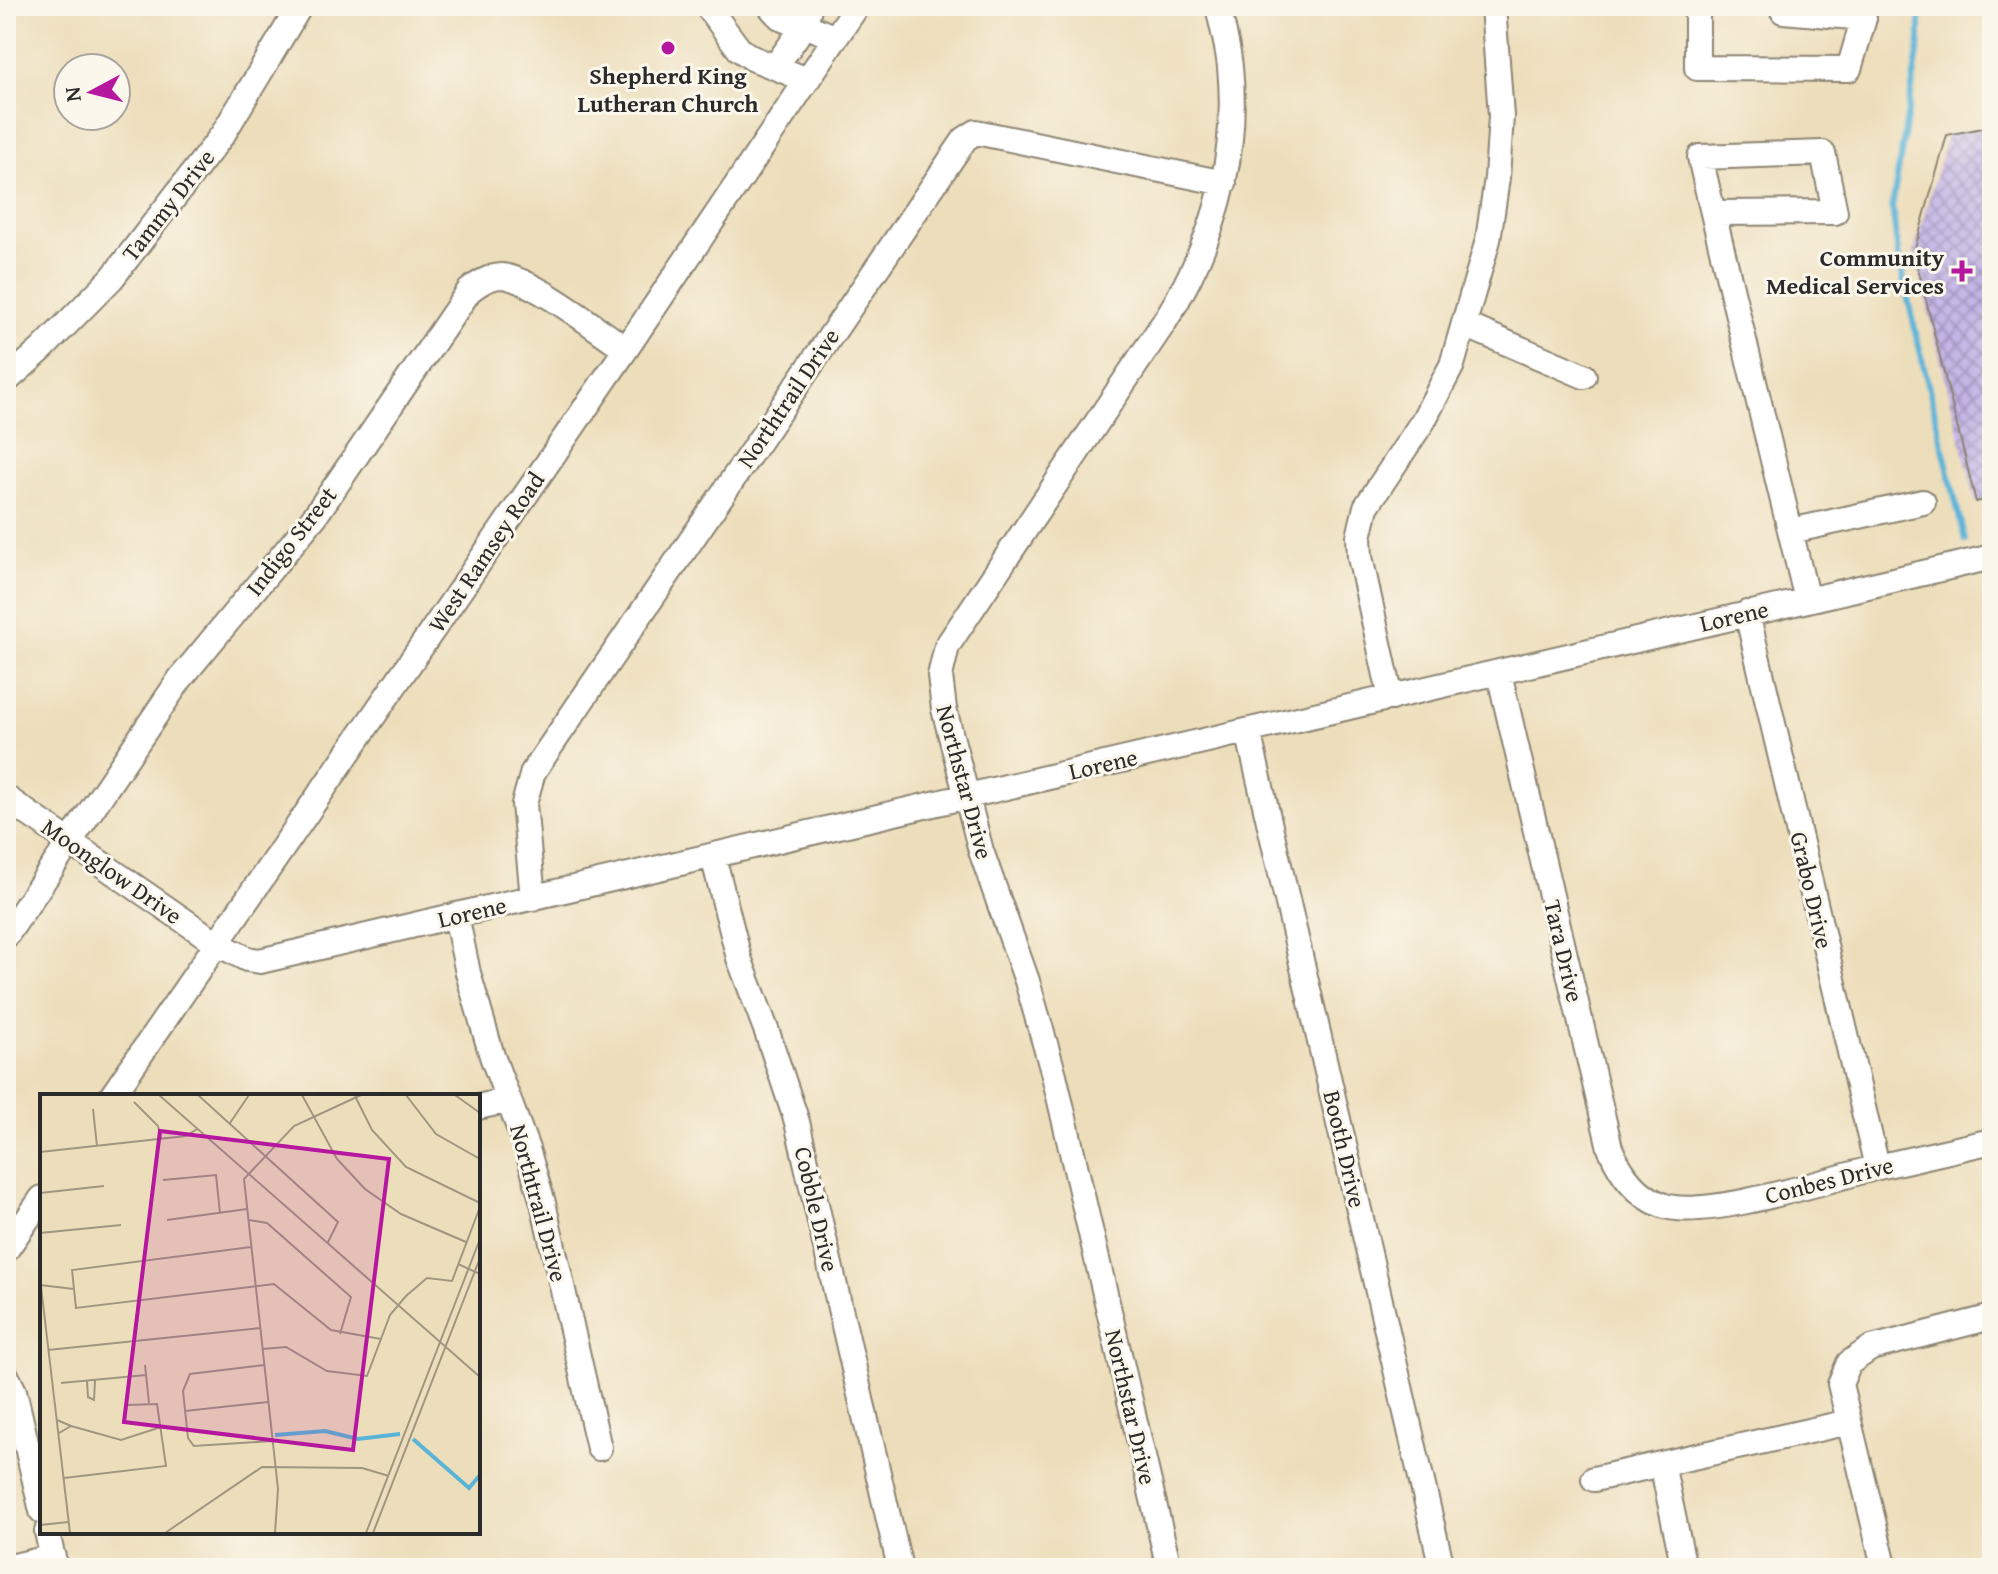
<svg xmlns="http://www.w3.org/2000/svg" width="1998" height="1574" font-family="'Gentium Book Plus',serif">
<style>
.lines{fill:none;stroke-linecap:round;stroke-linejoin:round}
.stream{stroke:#5ab4d8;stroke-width:6}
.building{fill:url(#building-cross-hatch)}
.minor-casing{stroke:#8c8473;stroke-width:28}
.minor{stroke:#fff;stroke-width:24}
.poi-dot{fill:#b5179e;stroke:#fbf7ec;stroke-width:3}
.labels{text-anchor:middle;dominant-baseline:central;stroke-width:6;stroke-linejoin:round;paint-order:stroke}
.poi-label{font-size:24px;font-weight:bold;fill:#2b2b2b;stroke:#fbf7ec}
.street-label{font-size:24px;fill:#2b2b2b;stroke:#fbf7ec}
.inset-river{fill:none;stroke:#5ab4d8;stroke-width:4}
.inset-road{fill:none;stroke:#9f9681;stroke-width:2}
.view{fill:#b5179e;fill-opacity:0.15;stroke:#b5179e;stroke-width:4}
.inset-edge{fill:none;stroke:#2b2b2b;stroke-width:4}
</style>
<defs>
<pattern id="building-cross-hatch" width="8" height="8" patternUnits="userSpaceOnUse" patternTransform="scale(2)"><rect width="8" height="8" fill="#c4b5e6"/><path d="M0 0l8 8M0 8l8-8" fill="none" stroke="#9f93bb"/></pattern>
</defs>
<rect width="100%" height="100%" fill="#fbf7ec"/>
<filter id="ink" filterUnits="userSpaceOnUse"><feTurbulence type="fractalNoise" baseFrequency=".0125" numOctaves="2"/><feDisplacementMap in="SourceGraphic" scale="16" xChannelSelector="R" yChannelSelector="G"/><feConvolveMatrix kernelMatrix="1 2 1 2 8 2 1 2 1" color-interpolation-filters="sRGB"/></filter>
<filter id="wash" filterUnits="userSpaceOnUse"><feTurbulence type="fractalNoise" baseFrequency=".006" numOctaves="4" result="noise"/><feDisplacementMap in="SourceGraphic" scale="32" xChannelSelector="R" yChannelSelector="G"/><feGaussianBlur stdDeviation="1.8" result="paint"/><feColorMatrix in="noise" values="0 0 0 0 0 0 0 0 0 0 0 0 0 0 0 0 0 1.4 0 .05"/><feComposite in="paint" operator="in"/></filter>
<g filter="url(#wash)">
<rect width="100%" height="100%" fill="#eddebb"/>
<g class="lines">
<path class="stream" d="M1920,6V41L1892,207L1899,261L1965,541"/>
</g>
<g id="blocks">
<path class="building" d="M1992,126V233L1987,253L1992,275V498L1976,502L1914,252L1947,135Z"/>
</g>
</g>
<g filter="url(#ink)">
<use href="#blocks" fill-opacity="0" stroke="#8c8473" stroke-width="2"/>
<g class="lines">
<defs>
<path id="minor" d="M707,6L739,49L752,58L807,80
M770,6C783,23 786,20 804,25C814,28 825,34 835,38
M1697,6V68L1849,69L1864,18L1783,11L1784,6
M775,67C786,50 808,26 809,6
M1713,213L1700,157L1823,153L1835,212L1713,213L1807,600
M1465,325L1584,376
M6,381L41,350L112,278L223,134L300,6
M1791,531L1923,502
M1747,613L1877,1167
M1499,673L1610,1148C1620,1172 1636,1195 1662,1205C1703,1221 1831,1179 1878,1167C1916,1158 1954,1150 1992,1141
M1391,698L1360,557L1359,537L1366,507L1423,421L1452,365L1488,240L1497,178L1501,116L1493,6
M1248,731L1442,1568
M6,798L218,944L247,959L260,961L1992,557
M713,856L739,958L767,1032L797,1122L900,1568
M533,898L524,804L533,772L965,139L976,132L1224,183
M456,915L468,973L492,1056L527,1149L543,1203L599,1448
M6,936L180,679L315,516L469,291C477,284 490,276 502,276C533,279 598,330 626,349
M112,1096L626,349L857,6
M478,1107L509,1100
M6,1250L42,1198
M6,1375L14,1391L42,1511
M1662,1464L1684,1568
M1594,1479L1849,1422
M47,1532L55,1568
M1884,1566L1840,1384L1849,1363L1871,1348L1992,1317
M6,1568L53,1557
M1169,1568L1054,1075L1027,981L981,851L944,709L940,676L947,646L1165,321C1213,244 1239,158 1230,67C1228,47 1222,26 1218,6"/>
</defs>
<use href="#minor" class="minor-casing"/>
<use href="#minor" class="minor"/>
</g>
</g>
<g class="poi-dot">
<circle cx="668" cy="48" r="8"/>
<path d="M1958 259h8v8h8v8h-8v8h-8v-8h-8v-8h8z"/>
</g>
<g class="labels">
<g class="poi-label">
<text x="668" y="75">Shepherd King<tspan x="668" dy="28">Lutheran Church</tspan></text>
<text x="1944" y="257" text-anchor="end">Community<tspan x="1944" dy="28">Medical Services</tspan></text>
</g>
<g class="street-label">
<text transform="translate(168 205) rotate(-52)">Tammy Drive</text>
<text transform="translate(788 398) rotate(-56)">Northtrail Drive</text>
<text transform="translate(291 541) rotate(-52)">Indigo Street</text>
<text transform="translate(486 552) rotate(-56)">West Ramsey Road</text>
<text transform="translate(1734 616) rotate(-13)">Lorene</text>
<text transform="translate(1103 764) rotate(-13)">Lorene</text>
<text transform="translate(965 782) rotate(75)">Northstar Drive</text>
<text transform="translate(112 871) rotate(35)">Moonglow Drive</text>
<text transform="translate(1812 890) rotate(77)">Grabo Drive</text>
<text transform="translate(472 912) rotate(-13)">Lorene</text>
<text transform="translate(1564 951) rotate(77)">Tara Drive</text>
<text transform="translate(1345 1149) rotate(77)">Booth Drive</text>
<text transform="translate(1829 1180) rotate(-14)">Conbes Drive</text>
<text transform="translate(539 1203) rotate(75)">Northtrail Drive</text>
<text transform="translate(817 1209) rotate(77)">Cobble Drive</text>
<text transform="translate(1131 1407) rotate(77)">Northstar Drive</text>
</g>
</g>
<g transform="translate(40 1094)">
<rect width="440" height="440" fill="#eddebb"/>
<path class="inset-river" d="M235,341L285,337L318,345L360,340M373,345L429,394L440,381"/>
<path class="inset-road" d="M119,1L440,283M158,1L298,128L287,150M262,1L297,65L325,95L361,120L426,148M366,1L396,40L440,65M415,1L440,19M315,2L332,36L366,73L440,109M94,8L118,32L121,45M53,15L57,52M190,29L209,1M0,58L146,42L157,35M123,86L176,81L180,119M0,99L64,92M127,126L207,115M209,126L227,129L311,203L300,240M0,139L81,131M211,153L32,176L36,214L234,190L291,236L341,245M418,170L440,180M0,184L30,439M0,191L34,195M222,255L246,253L287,277L327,282L350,221L366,202L387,184L412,187L440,113M8,256L220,234M105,271L109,309M224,271L150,280L143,297L148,344L154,352L232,347M47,287L48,303L54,306L55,286M21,289L106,281M145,317L228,308M17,326L31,332L19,339M31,332L81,346L121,333M24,384L126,372L117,310L87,311M0,431L28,428M125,439L222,373L322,374L349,382M235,439L238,395L204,85L254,32L321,1M326,439L440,145M333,439L440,164"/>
<path class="view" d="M120,37L349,65L313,356L84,328Z"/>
<rect width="440" height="440" class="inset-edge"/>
</g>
<rect width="1998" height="1574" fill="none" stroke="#fbf7ec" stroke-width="32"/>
<g transform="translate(92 92) rotate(263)"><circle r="38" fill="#fbf7ec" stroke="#a8a59f" stroke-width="2"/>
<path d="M0-6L14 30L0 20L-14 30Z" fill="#b5179e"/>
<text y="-12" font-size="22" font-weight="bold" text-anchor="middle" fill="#2b2b2b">N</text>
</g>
</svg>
